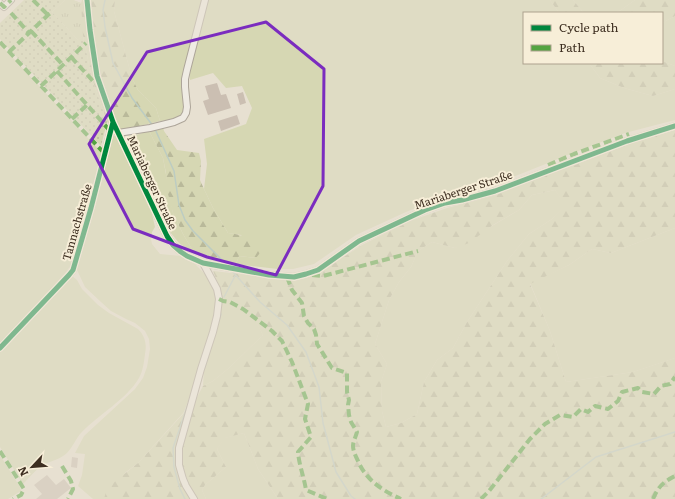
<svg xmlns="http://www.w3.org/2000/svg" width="675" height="499" font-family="Literata,serif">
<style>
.grass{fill:#d6d7b3}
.forest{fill:url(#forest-firs);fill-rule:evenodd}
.park{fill:url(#park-tufts)}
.garden{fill:url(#garden-dots)}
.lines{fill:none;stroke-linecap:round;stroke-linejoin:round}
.stream{stroke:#bcccc2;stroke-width:1.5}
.building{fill:#cbbfb2}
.minor-casing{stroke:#ada599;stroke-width:8}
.minor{stroke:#efebe3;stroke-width:6}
.quiet{stroke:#54a441;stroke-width:4;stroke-dasharray:8 4;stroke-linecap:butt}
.cycleway-casing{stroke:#f7eed8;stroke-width:8}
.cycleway{stroke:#00873e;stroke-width:5}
.marked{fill:none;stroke:#7b2cbf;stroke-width:3;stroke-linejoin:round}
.labels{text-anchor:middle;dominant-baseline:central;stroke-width:4;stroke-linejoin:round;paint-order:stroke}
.street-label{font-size:11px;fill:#3d2e20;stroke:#f7eed8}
</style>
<defs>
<pattern id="forest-firs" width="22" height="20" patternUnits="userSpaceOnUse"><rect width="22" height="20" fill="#d6d7b3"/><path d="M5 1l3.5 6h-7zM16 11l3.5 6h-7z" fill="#b9b99a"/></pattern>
<pattern id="park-tufts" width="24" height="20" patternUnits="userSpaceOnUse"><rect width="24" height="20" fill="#d6d7b3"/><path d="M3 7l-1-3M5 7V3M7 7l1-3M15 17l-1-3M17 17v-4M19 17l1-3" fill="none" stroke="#b9b99a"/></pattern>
<pattern id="garden-dots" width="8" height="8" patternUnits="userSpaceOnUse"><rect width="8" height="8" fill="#d6d7b3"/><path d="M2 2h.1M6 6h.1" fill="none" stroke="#b9b99a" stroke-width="1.8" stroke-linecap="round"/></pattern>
</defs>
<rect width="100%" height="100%" fill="#e7e0d1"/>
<path class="grass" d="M115,0H203L184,70L182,87L184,106V111L181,115L173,120L160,121L156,108L138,90L132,78L114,11Z
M207,0H550L559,13H524V63H589L600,78L624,88L653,96L675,89V120L625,133L573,153L493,185L460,194L443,197L406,212L356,235L314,264L293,269H278L236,264L239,256L256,258L241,235L228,233L213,208L204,189L207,164L204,139L246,124L252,108L242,86L226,88L213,73L190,80L189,70Z
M573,0H635L621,10L615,13H587L583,12Z
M675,16V66L662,61V23Z
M0,44L102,153L89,208L73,262L66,272L38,305L0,345Z
M149,131L163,158L173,213L183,234L195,254L179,243L170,232L126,138L127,136L136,135Z
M113,136H116L152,214L155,227L152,232L151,239L152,244L160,254L181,256L195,264L208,277L215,290L217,299L215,316L195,383L184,412L138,463L126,472L104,499H93L78,486L82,475L85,454L75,453L84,436L135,389L143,378L147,367L150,349L149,339L145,331L135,323L126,319L111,311L101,302L85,287L77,270Z
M555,190L566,205L552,219L529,234L507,261L467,322L453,348L437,360L424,382L417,414L401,423L386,427L382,411L381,382L387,364L375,344L389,300L399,282L411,267L418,251L432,242L455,248L519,210L532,195Z
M675,228V358L633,372L566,382L550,331L530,283L569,265L592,249L611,253Z
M72,276L77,280L82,289L98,305L109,313L138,329C145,336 147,344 145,354C144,362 143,371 139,378C126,400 99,414 81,433C76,438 73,447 67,453C61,459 51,461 43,465C35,470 29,478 23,484L0,447V351Z
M222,294L251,312L263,335L229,368L213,381L203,386L204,367L216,334L219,321Z
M244,433L258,469L278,499H206L202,490L205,485L226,467L217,449L224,438Z
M0,455L20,487L21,491L8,499H0Z"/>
<path class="forest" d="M65,0H73L81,3L82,0H115L114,11L132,78L138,90L156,108L160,121L119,131L107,122L92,79L83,36L78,40Z
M550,0H573L583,12L587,13H559Z
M635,0H675V16L662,23V13H615L621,10Z
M662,61L675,66V89L653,96L624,88L600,78L589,63H662Z
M163,127L164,131L177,150L199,153L201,161L200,180L204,189L213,208L228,233C243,235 252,238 263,249L256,258L239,256L236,264L220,262L195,254L183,234L173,213L167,190L166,173L163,158L149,131Z
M675,130V228L611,253L592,249L569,265L530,284L550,331L566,382L633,372L675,358V499H278L258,469L244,433L225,438L217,449L226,467L205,485L202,490L206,499H104L107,488L138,463L195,401L203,386L213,381L229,368L263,335L250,312L222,294L213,271L293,280L319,273L362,245L410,221L447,208L463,204L496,195L577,162L629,144ZM555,190L565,205L552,219L529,234L507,261L467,322L453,348L437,360L424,382L417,414L401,423L386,427L382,411L381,382L387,364L375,344L389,300L399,282L411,267L418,251L432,242L455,248L469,243L493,225L519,210L532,195Z"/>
<path class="park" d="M65,0H73L81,3L83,36L78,40L52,12Z"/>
<path class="garden" d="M24,0H65L52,12L78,40L83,36L92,79L107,122L101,146L0,39V23Z"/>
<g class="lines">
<path class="stream" d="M105,0L103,10L105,27L113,63L132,98L153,126
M155,129L174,171L179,205L185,220L193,231L227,265
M232,271L260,302L287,325L306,352L319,387L323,423L336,472L351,496L355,499
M224,297L235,276
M217,327L221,314
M205,367L210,349
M185,499L180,489L174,467L173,448L188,404
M541,499L596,457L675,432"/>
</g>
<path class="building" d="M217,83L221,95L226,94L231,108L208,115L203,101L209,99L205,86Z
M243,92L246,103L240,105L237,94Z
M237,115L240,124L221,131L218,121Z
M72,457L78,458L77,468L71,467Z
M47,475L56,485L64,479L71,488L57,499H36L42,494L34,485Z"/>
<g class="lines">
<defs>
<path id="minor" d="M87,0L90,30L97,76L113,122L167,236L173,245L181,252L187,256L203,263L269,275L294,277L306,274L318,270L359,241L425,210L445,203L462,200L495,191L627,141L675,126
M0,3L4,7L11,0
M118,133L150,128L174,122L183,118L186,113L187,107L185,87V79L187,70L205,0
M0,348L69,275L73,270L91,208L113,122
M194,499L186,486L183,479L179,465V448L201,369L213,332L217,316L219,299L217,289L203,263"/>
</defs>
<use href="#minor" class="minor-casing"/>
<use href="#minor" class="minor"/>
<path class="quiet" d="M33,0L48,15
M0,3L4,7L11,0
M11,13L29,33
M31,31L63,65
M0,42L105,154
M9,52L48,15L52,12
M71,57L93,81
M57,71L111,132
M41,86L86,43
M72,119L87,105
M548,165L574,154L629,134
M312,275L323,276L418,251
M287,277L292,290L302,303L304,316L308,323L314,329L316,335L317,344L332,368L347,373V392L349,400L348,405L349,415L351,422L357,432C356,436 353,442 353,446C353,451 356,457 358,461C366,480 383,491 401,499
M219,299L223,301L230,302L243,309L272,331L282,341L292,362L308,404L305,419L311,437L298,452C299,465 304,477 306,490L327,499
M0,451L24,489L21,495L13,499
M62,466L71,481L73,489L68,499
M481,499L489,491L530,439L545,424L560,415L573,417L581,409L588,412L595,406L608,409L618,401L622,392L638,388L642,392L654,394L661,386L670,384L675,377
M653,499C658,487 663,482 675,476"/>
<defs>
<path id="cycleway" d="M87,0L90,30L97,76L113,122L167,236L173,245L181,252L187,256L203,263L269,275L294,277L306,274L318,270L359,241L425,210L445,203L462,200L495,191L627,141L675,126
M0,348L69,275L73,270L91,208L113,122"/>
</defs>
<use href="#cycleway" class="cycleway-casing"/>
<use href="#cycleway" class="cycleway"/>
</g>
<path d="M0 0H675V499H0ZM266,22L324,69L323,186L276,275L207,257L133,229L89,144L147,52Z" fill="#e7e0d1" fill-opacity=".55" fill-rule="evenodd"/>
<path class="marked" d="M266,22L324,69L323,186L276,275L207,257L133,229L89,144L147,52Z"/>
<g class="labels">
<g class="street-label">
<text transform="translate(153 182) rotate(65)">Mariaberger Straße</text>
<text transform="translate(463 189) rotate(-18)">Mariaberger Straße</text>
<text transform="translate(76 222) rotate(-74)">Tannachstraße</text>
</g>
</g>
<rect x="523" y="12" width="140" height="52" fill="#f7eed8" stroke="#ada18e"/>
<rect x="531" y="25" width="20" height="6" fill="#00873e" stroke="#ada18e"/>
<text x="559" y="32" font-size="12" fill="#3d2e20">Cycle path</text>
<rect x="531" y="45" width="20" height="6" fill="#54a441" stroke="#ada18e"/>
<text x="559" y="52" font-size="12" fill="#3d2e20">Path</text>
<g transform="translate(32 467) rotate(244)" stroke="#f7eed8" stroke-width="3" paint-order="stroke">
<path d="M0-3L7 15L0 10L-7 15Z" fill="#3d2e20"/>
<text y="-6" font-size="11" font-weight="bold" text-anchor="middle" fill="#3d2e20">N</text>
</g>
</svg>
